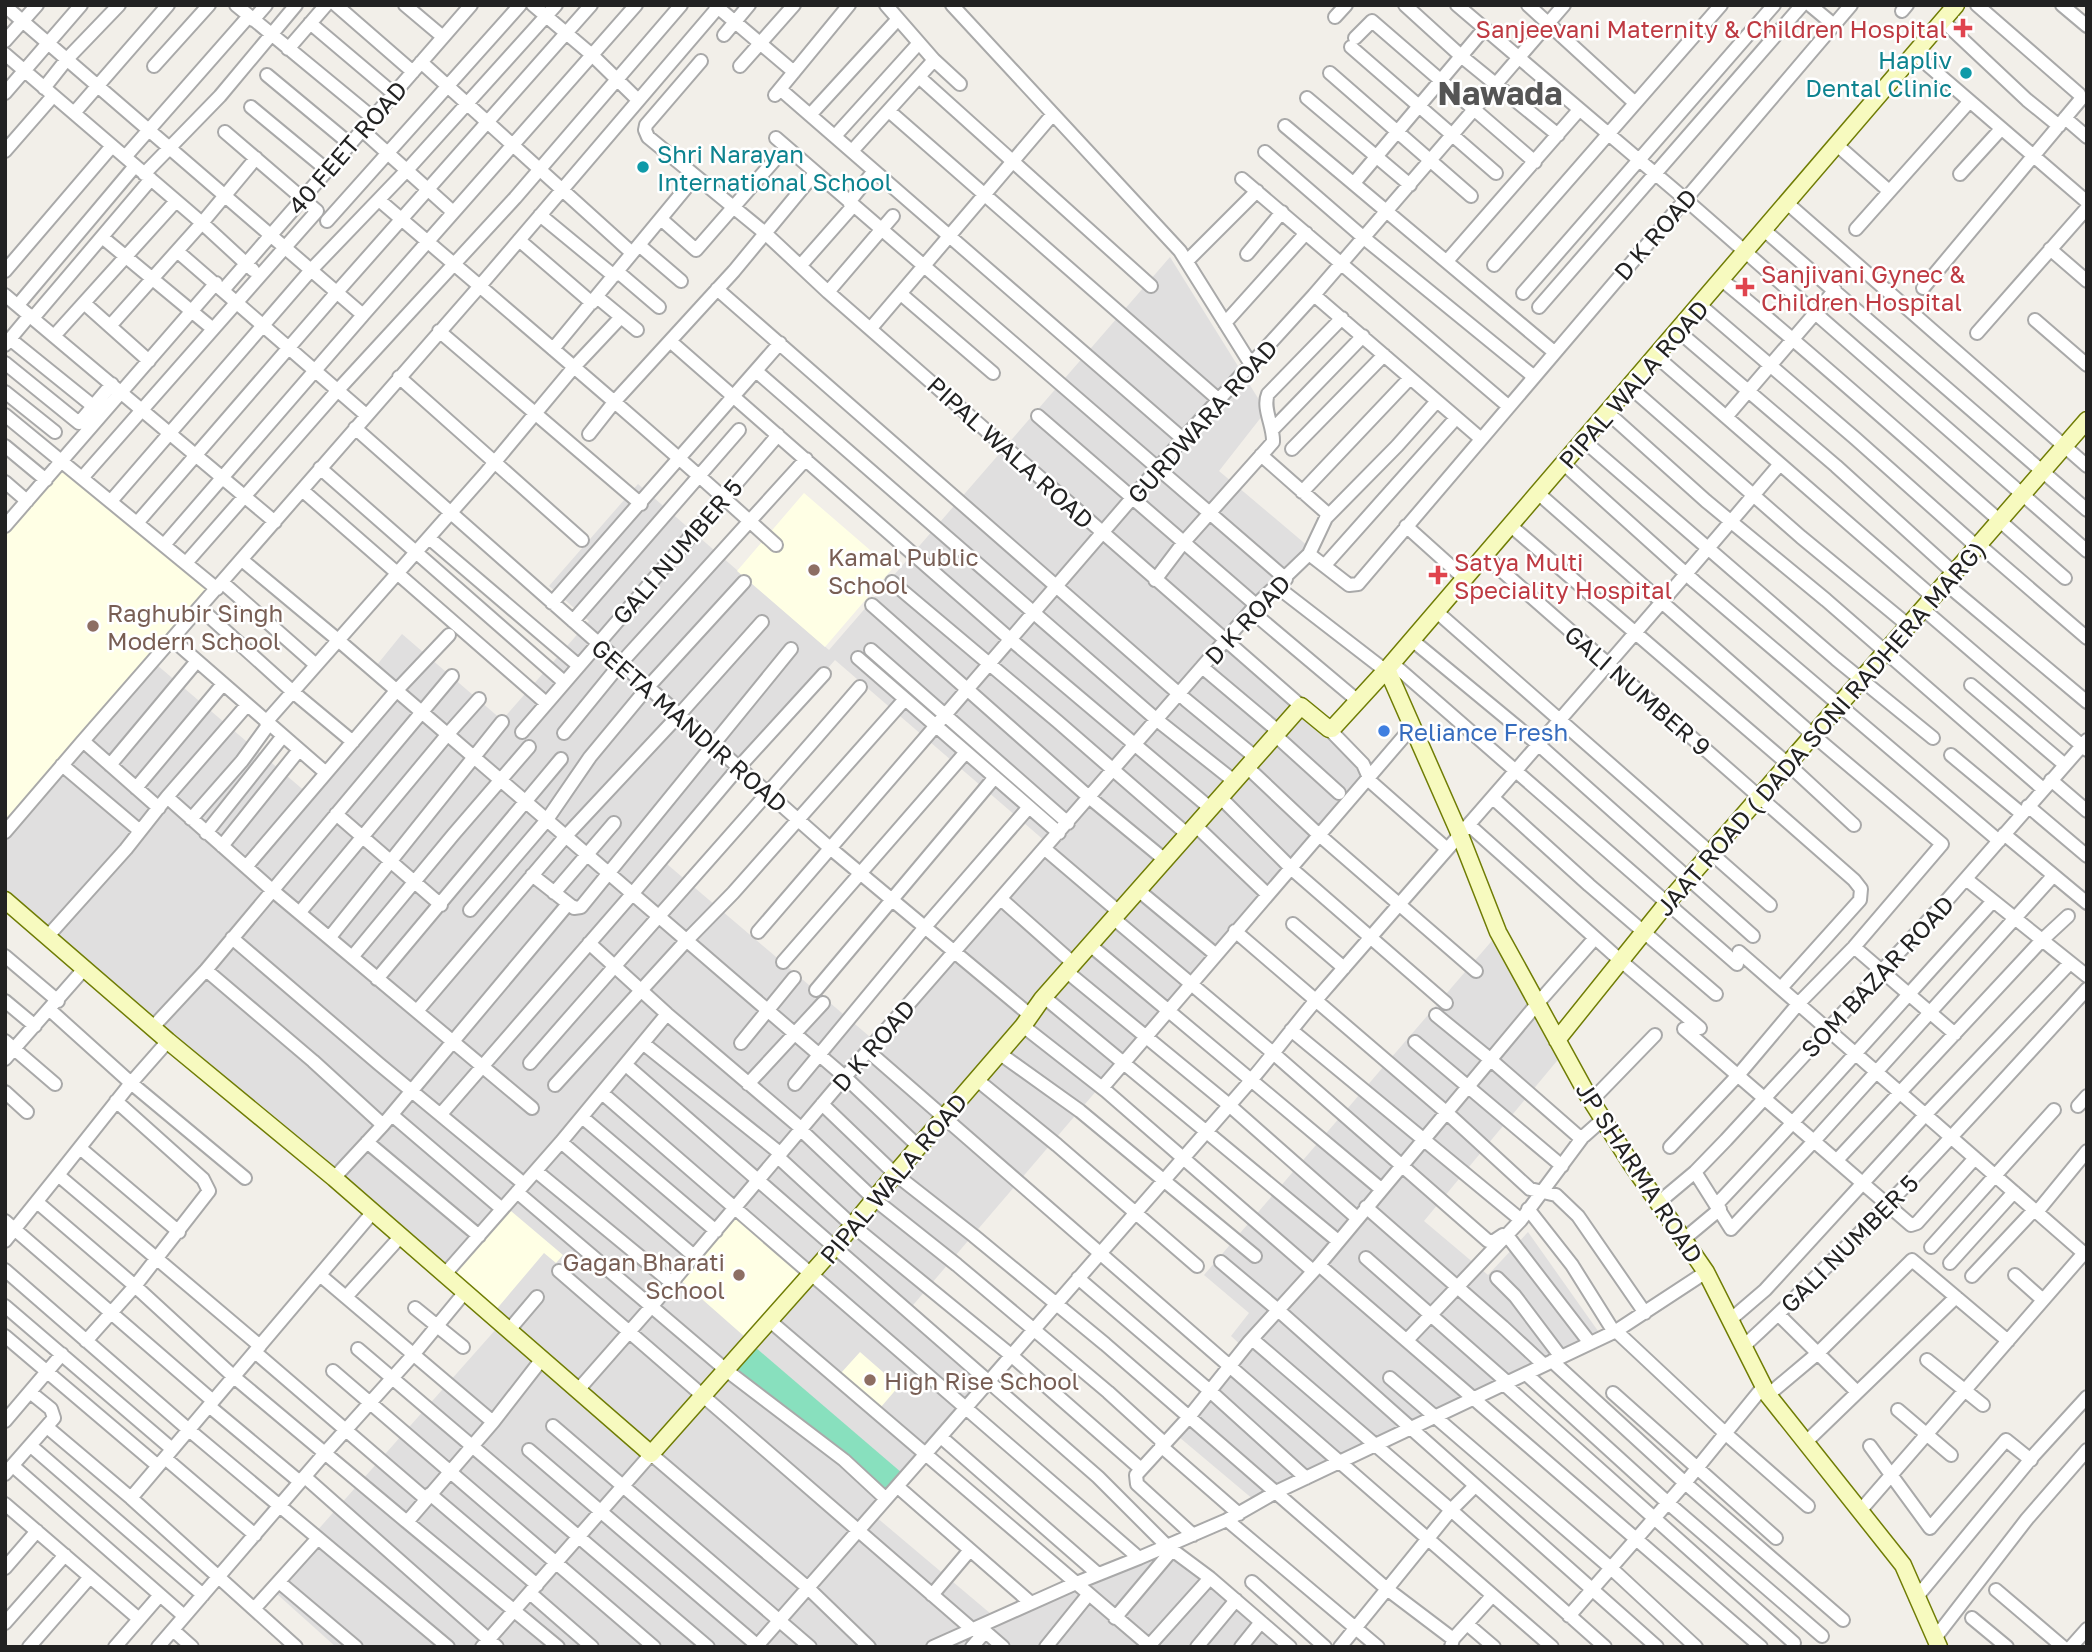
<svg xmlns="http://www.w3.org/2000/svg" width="2092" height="1652" font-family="'Golos Text',sans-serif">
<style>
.residential{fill:#e0dfdf;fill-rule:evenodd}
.education{fill:#ffffe5}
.pitch{fill:#88e0be}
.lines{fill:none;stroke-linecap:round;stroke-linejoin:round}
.street-casing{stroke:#a9a9a9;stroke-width:16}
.secondary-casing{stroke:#707d05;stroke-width:19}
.street{stroke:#fff;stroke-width:12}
.secondary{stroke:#f7fabf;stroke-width:16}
.health-dot{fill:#e0444e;stroke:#fff;stroke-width:2.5}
.culture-dot{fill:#0f9aa8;stroke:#fff;stroke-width:2.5}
.education-dot{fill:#8d6e63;stroke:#fff;stroke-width:2.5}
.shop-dot{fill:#3f7fe0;stroke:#fff;stroke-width:2.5}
.labels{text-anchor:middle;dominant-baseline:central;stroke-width:5;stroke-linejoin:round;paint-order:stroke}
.health-label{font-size:24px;fill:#be3a42;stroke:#fff;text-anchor:start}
.culture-label{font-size:24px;fill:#0d838f;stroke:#fff;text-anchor:end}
.street-label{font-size:24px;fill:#222;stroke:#fff}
.education-label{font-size:24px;fill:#785e54;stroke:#fff;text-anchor:start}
.shop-label{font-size:24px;fill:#366cbe;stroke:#fff;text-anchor:start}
.district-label{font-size:32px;font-weight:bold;fill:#555;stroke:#fff}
</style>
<rect width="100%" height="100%" fill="#f2efe9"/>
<path class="residential" d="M1170,257L1266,411L1219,471L1309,547L1232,639L1375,765L908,1311L986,1378L869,1511L991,1614L1166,1547L1285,1647H336L268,1586L505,1319L5,894V828L150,659L307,793L396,688L372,671L402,634L502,720L589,621L549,586L638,484L829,650ZM835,660L1046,842L876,1042L661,859Z
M1496,936L1561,1056L1424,1221L1488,1275L1528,1232L1598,1331L1254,1500L1173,1432L1245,1349L1231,1336L1249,1313L1204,1275Z"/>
<path class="education" d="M61,467L210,592L5,828V532Z
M804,493L892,569L825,647L737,571Z
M505,1206L563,1255L556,1263L544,1253L495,1311L449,1272Z
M732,1213L802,1273L745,1337L678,1278Z
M860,1352L899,1386L881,1407L841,1373Z"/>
<path class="pitch" d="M755,1347L902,1473L884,1494L736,1369Z"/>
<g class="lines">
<defs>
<path id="street" d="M236,5L373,118
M336,5L413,72
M405,5L443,37
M533,5L592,55L638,100
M715,5L794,72
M886,5L934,60L960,84
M952,5L1180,251L1252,366
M1405,5L1461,56L1558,135
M1457,5L1685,199L2087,551
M1528,5L1635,103
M1810,5L1834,25
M2062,5L2087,26
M5,6L363,315L164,545
M1902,11L1907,5
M1335,17L1346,5
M253,20L266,5
M1943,21L2027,100L2059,126
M310,23L394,94
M724,35L749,5
M1355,38L1372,21L1535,162
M5,41L37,5
M1351,47L1496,173
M288,49L326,5
M5,54L202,223L253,270
M1915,54L2087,202
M701,61L646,125L645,130L648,137L765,233L828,292L1301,706
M421,62L632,253
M154,66L209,5
M740,66L794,5
M1330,73L1471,196
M267,75L350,144
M919,77L1151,286
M44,88L67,59L119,5
M780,89L1183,439
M5,93L81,5
M775,95L849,5
M1307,98L1410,185
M251,107L327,170
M889,111L1219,400
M74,113L168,5
M810,115L898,19
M2065,118L2087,137
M1285,126L1554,352
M362,130L453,212
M835,136L919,43
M776,138L1286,579
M1837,145L1889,191
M5,151L53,96
M852,151L934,60
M1265,152L1364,238L1533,376
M125,157L249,16
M144,174L220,96L296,5
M1960,174L2001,129
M1242,179L1508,406
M1354,183L1484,29
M379,200C512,314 646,427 776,545
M849,202L874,171
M1787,203L2087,466
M540,215L614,276
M661,219L696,250L786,147
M327,221L520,5
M1856,229L1969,102
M1764,230L2087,510
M102,237L213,329
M519,240L592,303
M639,245L681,281
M2050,249L2087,281
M177,251L366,415
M1247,254L1282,212
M1187,261L1257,191
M1447,261L1579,110
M801,265L853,206
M1494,265L1721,5
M5,271L112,146
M618,272L659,307
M1722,280C1839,376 1951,479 2065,578
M1923,288L2081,99L2079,94L1977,5
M224,289L471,5
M717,289L1186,700L1255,757
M828,292L893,216
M1523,293L1774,5
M901,294L993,373
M5,295L275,522
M1314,295L1480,438
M597,297L637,330
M84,303L149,361
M18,305L135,166
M1700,305L1856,439L1976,546
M1539,307L1802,5
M363,315L636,5
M33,318L151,179
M2035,320L2087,365
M1225,323L1306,233
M110,326L202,223L256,158
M871,328L1053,114
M439,331L641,504
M1678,331L1836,466L1954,573
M1977,333L2087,208
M54,336L176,201
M10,339L93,406
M670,341L1010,639L1210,808
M5,345L30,315
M553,349L695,177
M1656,356L1933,597
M5,363L79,423L112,384
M756,371L1157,720L1234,781
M399,377L582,540
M1630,387L1801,537L1909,626
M5,392L55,432
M1608,413L1706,501L1826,600L2043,789
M5,415L217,589
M1038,416L1256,605
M1726,417L1835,290
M355,428L830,848L1030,1015
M1273,429L1363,336
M589,434L615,401L734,271L815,173
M1584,441L1836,659L1933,738
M5,446L46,480
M1292,449L1384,355
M1261,455L1329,515
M1564,464L1695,582L1999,841
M320,468L564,682
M82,478L317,211L225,132
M5,482L27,501
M302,490L546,703
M1302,492L1410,378
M1539,494L1813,735L1942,844L1854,947L1799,1003L1740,1073L1670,1147
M111,501L311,270L408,169L556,5
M137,523L337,292L591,5
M5,526L216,283
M1406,526L1465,579
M1511,526L1788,764L1854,825
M429,538L579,666
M1978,544L2087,638
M1309,554L1326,518L1397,446L1437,401
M1485,556L1854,880L1861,889L1860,900L1781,988
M242,560L338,640L845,1077L918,1146
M186,563L337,391L515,198L681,5
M1325,565L1456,418
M1155,580L1183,543L1273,442C1274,427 1262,408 1268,394L1342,318
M892,582L1057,721L1187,834
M223,583L316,665
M1945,583L2087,702
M1276,586L1386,671
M552,603L780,343
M872,605L1090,798L1165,860
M200,608L293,692L353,742
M1923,609L2087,750
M1251,611L1358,701
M1437,612L1770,905
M573,621L739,430
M172,639L326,773
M1412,640L1539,745L1753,936
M871,650L1068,823
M858,658L1059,833
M1392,663L1737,964
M1202,667L1278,731
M1971,685L2065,765
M266,722L484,475L574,367L621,317
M1329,729L1363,764L1371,782L1447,849
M522,732L778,435
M564,733L621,663L806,459
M1275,735L1339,793
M1951,755L2022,814
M62,765L140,831
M110,765L197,661
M1247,767L1318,834L1476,971
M2051,780L2087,811
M136,788L223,684
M167,797L272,890L532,1108
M1220,797L1293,870L1446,1003
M1493,798L1589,885L1716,994
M2028,806L2087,856
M159,808L83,741L479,287L720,5
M336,814L441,905
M191,819L242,761L269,724
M1195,825L1267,894
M1469,825L1621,961L1700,1028
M5,832L83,741
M206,833L283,736
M2004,834L2087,903
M222,846L299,750
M1045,849L1119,912
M246,867L396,691L449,635
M532,875L574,908L581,907L791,649
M1966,879L2087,976
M1138,890L1215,954
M554,893L614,823
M1001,899L1073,963
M470,910L546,821L590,757L648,687L744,582
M300,912L447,735L479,699
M1113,918L1273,1053L1488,1241H1494L1503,1235L1509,1238L1590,1343
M1293,924L1344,968
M1235,931L1446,1112L1530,1189L1556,1195L1578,1216L1645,1313
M758,932L1183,439L1314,295L1564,5
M48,936L126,849L167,797L247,705
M330,937L502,722
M232,938L379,1064L524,1184
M589,943L667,1014L802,1129
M1090,945L1381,1189
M1854,947L1955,1034
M1739,952L2087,1256
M5,956L58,1001
M353,956L453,835L529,747
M783,962L966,752
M206,970L313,1061L383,1125L334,1178
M1066,971L1229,1105L1357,1218
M377,979L561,759
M816,990L995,777
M1044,997L1338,1241
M5,1001L35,1026
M50,1010L131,1083L168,1041
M417,1011L565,837L679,715L762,622
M1436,1015L1491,1060L1578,1136H1584L1602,1120
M1023,1026L1106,1091L1313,1271
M153,1027L206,970L452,676
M1684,1029L1911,1225L1917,1223L1975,1158
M1291,1030L1521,1220
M5,1041L55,1084
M1415,1042L1562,1166
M741,1043L794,978
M644,1044L781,1154
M868,1051L1552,1647
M999,1053L1080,1111L1255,1256
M5,1059L84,969
M530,1063C639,937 751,814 860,687
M626,1065L1098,1477L1167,1546L1210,1578L1290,1647
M976,1079L1057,1145L1197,1266
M748,1084L823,1003
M795,1084L925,927L1029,807
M555,1085L686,941L733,893L905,699
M1102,1088L1412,727
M5,1092L27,1112
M602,1093L1139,1558L1227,1520L1276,1492L1616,1331L1706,1272
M1591,1101L1655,1035
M822,1104L895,1174L974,1236L1105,1344L1387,1589L1453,1639L1451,1647
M2078,1106L2087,1096
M441,1114L633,893L739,767L824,674
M392,1115L502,1209
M582,1117L716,1231
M383,1125L568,904
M801,1130L874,1199L957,1265L1108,1392L1164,1443
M367,1142L479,1236
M561,1142L694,1256
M80,1148L179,1232
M778,1157L852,1225L1012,1356L1141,1469
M1837,1160L2041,941L2068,916
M536,1171L672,1283
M1695,1172L1731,1229L1814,1141L2053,876
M245,1178L131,1083L58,1175L260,1346
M517,1192L726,1370L844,1460L886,1499
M37,1202L135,1286L234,1377L407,1522L493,1422
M1658,1203L1695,1172L1726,1140L1948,899L2087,740
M1717,1204C1811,1105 1901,1002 1993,901
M1366,1207L1503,1327L1544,1365
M1528,1209L1572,1265L1614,1332
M2037,1212L2087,1151
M5,1221L213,1401
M1684,1239L1720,1209
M5,1241L58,1175
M1931,1247L2054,1110
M1366,1258L1508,1383
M1221,1262L1278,1310L1657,1647
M1950,1263L2014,1192
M1319,1265L1761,1647
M5,1270L189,1430L448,1647
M559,1271L973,1630
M445,1274L561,1142L667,1014
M2015,1275L2043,1300
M321,1276L493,1422L542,1359
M1972,1276L2034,1210
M1078,1278L1210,1391L1306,1478
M1497,1278L1515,1296L1561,1357
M346,1297L401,1236
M5,1306L172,1449
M415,1308L463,1347
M1778,1314L1857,1392
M1730,1320L1765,1290L1926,1114L2070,963
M770,1321L1151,1647
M509,1330L537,1297
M1616,1331L1726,1434L1808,1506
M5,1336L158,1466
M1252,1339L1451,1510L1605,1647
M1407,1340L1521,1220L1582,1138
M86,1341L135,1286L209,1191L203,1179L116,1101
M1744,1346C1865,1234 1976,1111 2087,989
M358,1349L708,1647
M255,1352L426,1499
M1927,1360L1983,1405
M1552,1361L1685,1483L1843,1620
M333,1371L654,1647
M1526,1374L1668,1503L1822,1636
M1390,1378L1612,1569L1696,1647
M1504,1384L1794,1643
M578,1390L651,1307L845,1077L1256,605L1309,554L1349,585L1358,584L1851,5
M1613,1393L1776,1538
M1768,1395L1818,1353L1912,1260L2008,1341
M209,1406L300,1482
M1898,1410L1951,1455
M5,1421L62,1354
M553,1426L810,1647
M47,1427L131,1498L296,1647
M941,1437L1098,1574
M1805,1443L1956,1297
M31,1446L203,1595
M1161,1446L1239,1514
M1870,1446L1930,1528L2006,1440L2031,1460
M529,1450L759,1647
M165,1458L255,1535
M13,1466L184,1616
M5,1474L54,1418L51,1409L30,1392
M305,1477L497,1647
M898,1487L1031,1603
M430,1494L537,1585
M131,1498L373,1212
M5,1504L139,1619
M1860,1511L2084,1253
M1227,1520L1378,1647
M407,1522L558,1647
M1193,1535L1137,1484L1136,1475L1189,1417L1249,1342L1319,1265L1537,1004L1595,938
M5,1568L37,1531
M279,1582L356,1647
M1252,1582L1325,1647
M1996,1590L2063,1647
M530,1593L592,1647
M932,1595L970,1550
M1916,1598L2034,1455L2087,1397
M254,1609L318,1538
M1569,1616L1685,1483L1763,1387
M1115,1618L1173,1549
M1972,1618L2007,1647
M5,1623L65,1555
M1467,1624L1494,1647
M980,1627L1003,1647
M173,1630L192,1647
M1935,1638L2027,1519L2087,1450
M1453,1639L1492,1596
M29,1647L90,1577
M115,1647L160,1595
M158,1647L324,1454L413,1355L465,1292
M482,1647L651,1454L808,1588L869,1647
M756,1647C920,1460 1085,1273 1247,1085C1273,1055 1296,1023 1322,993C1475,817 1629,642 1780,464
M933,1647L1074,1584L1139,1558
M972,1647L985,1632
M1046,1647L1088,1595
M1148,1647L1210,1578
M1197,1647L1236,1600
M1241,1647L1261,1622
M1340,1647L1451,1510L1475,1486
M2071,1647L2087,1629"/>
<path id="secondary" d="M1387,669L1460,835L1498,932L1587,1094L1630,1162L1706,1272L1768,1395L1903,1565L1939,1647
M5,900L168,1041L334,1178L651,1454L834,1248L895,1174L1023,1026L1042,999L1301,706L1329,729H1332L1387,669L1956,5
M1557,1040L1667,903L2087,420"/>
</defs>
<use href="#street" class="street-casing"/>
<use href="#secondary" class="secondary-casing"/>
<use href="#street" class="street"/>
<use href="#secondary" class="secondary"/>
</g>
<g class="health-dot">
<path d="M1959.5 17.5h7v7h7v7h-7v7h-7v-7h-7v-7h7z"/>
<path d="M1741.5 276.5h7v7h7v7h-7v7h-7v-7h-7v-7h7z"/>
<path d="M1434.5 564.5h7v7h7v7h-7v7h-7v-7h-7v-7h7z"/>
</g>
<g class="culture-dot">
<circle cx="1966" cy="73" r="7"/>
<circle cx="643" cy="167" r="7"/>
</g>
<g class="education-dot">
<circle cx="814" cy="570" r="7"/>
<circle cx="93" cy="626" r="7"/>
<circle cx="739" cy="1275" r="7"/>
<circle cx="870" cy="1380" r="7"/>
</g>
<circle class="shop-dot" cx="1384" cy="731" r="7"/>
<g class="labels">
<g class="health-label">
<text x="1947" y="28" text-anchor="end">Sanjeevani Maternity &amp; Children Hospital</text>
<text x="1761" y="273">Sanjivani Gynec &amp;<tspan x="1761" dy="28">Children Hospital</tspan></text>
<text x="1454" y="561">Satya Multi<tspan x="1454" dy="28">Speciality Hospital</tspan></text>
</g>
<g class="culture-label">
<text x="1952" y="59">Hapliv<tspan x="1952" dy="28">Dental Clinic</tspan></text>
<text x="657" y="153" text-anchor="start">Shri Narayan<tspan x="657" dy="28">International School</tspan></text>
</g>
<g class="street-label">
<text transform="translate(347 147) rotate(-49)">40 FEET ROAD</text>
<text transform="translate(1655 234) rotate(-49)">D K ROAD</text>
<text transform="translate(1633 384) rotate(-49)">PIPAL WALA ROAD</text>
<text transform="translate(1202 421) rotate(-48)">GURDWARA ROAD</text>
<text transform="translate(1011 452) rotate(42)">PIPAL WALA ROAD</text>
<text transform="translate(677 551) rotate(-49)">GALI NUMBER 5</text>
<text transform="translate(1247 619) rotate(-47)">D K ROAD</text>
<text transform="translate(1638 690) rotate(41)">GALI NUMBER 9</text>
<text transform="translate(690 725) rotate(41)">GEETA MANDIR ROAD</text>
<text transform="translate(1820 728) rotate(-49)">JAAT ROAD ( DADA SONI RADHERA MARG)</text>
<text transform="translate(1877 976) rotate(-47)">SOM BAZAR ROAD</text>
<text transform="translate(873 1045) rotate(-49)">D K ROAD</text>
<text transform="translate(1640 1172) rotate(57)">JP SHARMA ROAD</text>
<text transform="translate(893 1178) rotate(-50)">PIPAL WALA ROAD</text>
<text transform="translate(1849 1243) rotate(-45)">GALI NUMBER 5</text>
</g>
<g class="education-label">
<text x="828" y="556">Kamal Public<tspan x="828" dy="28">School</tspan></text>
<text x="107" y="612">Raghubir Singh<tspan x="107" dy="28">Modern School</tspan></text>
<text x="725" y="1261" text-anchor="end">Gagan Bharati<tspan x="725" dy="28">School</tspan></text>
<text x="884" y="1380">High Rise School</text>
</g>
<g class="shop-label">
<text x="1398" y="731">Reliance Fresh</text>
</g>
<g class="district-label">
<text x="1500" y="93">Nawada</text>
</g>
</g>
<rect width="2092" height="1652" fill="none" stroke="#222222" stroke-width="14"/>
</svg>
